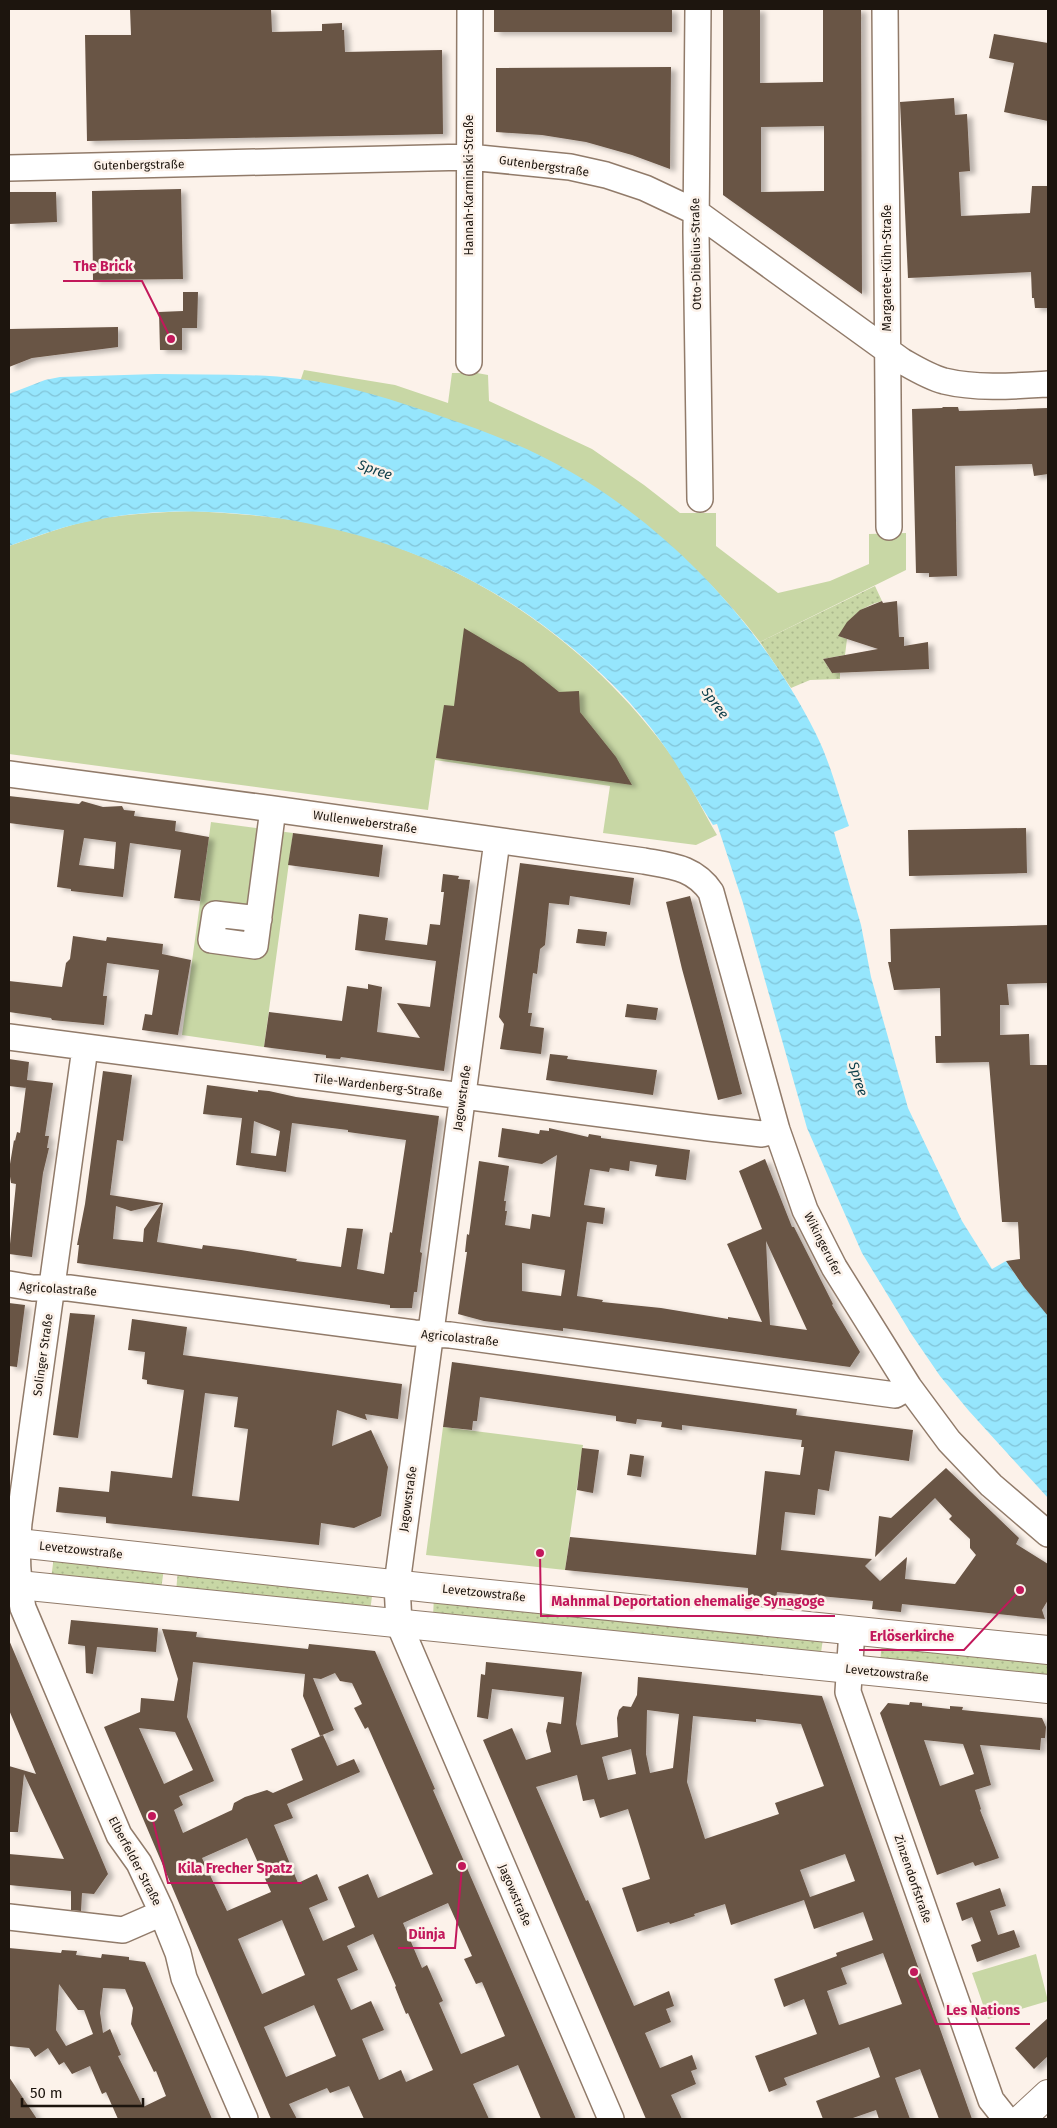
<svg xmlns="http://www.w3.org/2000/svg" width="1057" height="2128" font-family="'Fira Sans',sans-serif">
<style>
.grass{fill:url(#grass-dots)}
.park{fill:#c8d7a5}
.water{fill:url(#water-waves)}
.building{fill:#695444;fill-rule:evenodd;filter:url(#shadow)}
.lines{fill:none;stroke-linecap:round;stroke-linejoin:round}
.minor-casing{stroke:#917b6a;stroke-width:28}
.major-casing{stroke:#917b6a;stroke-width:30}
.minor{stroke:#fff;stroke-width:25}
.major{stroke:#fff;stroke-width:28}
.labels{text-anchor:middle;dominant-baseline:central;stroke-width:5;stroke-linejoin:round;paint-order:stroke}
.street-label{font-size:12px;fill:#1d150e;stroke:#fcf2ea}
.water-label{font-size:14px;font-style:italic;fill:#0b3d49;stroke:#fcf2ea}
.leader{fill:none;stroke:#c2185b;stroke-width:2}
.callout-dot{fill:#c2185b;stroke:#fcf2ea;stroke-width:2}
.callout-label{font-size:14px;text-anchor:middle;font-weight:bold;fill:#c2185b;stroke:#fcf2ea;stroke-width:5;stroke-linejoin:round;paint-order:stroke}
</style>
<defs>
<pattern id="grass-dots" width="8" height="8" patternUnits="userSpaceOnUse" patternTransform="scale(1.25)"><rect width="8" height="8" fill="#c8d7a5"/><path d="M2 2h.1M6 6h.1" fill="none" stroke="#abb88d" stroke-width="1.8" stroke-linecap="round"/></pattern>
<pattern id="water-waves" width="16" height="10" patternUnits="userSpaceOnUse" patternTransform="scale(1.25)"><rect width="16" height="10" fill="#96e6fd"/><path d="M0 5q4-4 8 0t8 0" fill="none" stroke="#81c4d8"/></pattern>
<filter id="shadow"><feDropShadow dx="5.5" dy="3" stdDeviation="2.5" flood-color="#0004"/></filter>
</defs>
<rect width="100%" height="100%" fill="#fcf2ea"/>
<path class="grass" d="M875,586L882,601C862,606 849,617 839,636L847,639L845,655L823,659L832,673H840V679L810,680L791,688L760,642Z
M54,1556L164,1568L161,1590L51,1579Z
M178,1569L373,1589L370,1611L176,1592Z
M434,1596L823,1638L821,1653L433,1617Z
M882,1641L1048,1658V1680L880,1663Z"/>
<path class="park" d="M304,370L395,385L448,403L452,373H477L488,375L489,401L592,449L644,485L680,513H716V546L778,593L830,581L869,564V534L906,533V570L760,642C703,567 631,506 549,461C534,452 516,446 500,440C436,413 370,392 301,379Z
M193,511C241,514 291,517 339,529C471,563 582,638 665,747C685,774 700,806 717,835L696,845L603,833L610,786L435,760L428,810L9,754V546C38,536 67,525 97,519C129,514 160,512 193,511Z
M211,822L293,833L264,1047L182,1035Z
M443,1427L583,1445L565,1570L426,1555Z
M1036,1954L1048,2001L988,2019L972,1973Z"/>
<path class="water" d="M156,374C204,375 253,373 300,379C348,385 397,401 443,417C478,429 514,442 547,459C660,517 759,620 816,734C830,762 839,797 849,826L834,832L861,925L871,977L908,1108L962,1221L992,1269L1006,1261L1024,1287L1048,1315V1498L969,1411L940,1376L912,1335L862,1253L807,1128L743,903L717,824L713,825C697,800 683,774 667,750C649,723 621,691 596,669C501,581 389,532 262,516C207,510 151,509 96,520C66,525 37,536 9,546V394L45,380L60,377Z"/>
<path class="building" d="M130,9H271L272,32L322,31V24L342,23V30H344L345,52L442,50L443,134L87,141L85,35H131Z
M494,9H672V32H494Z
M723,9H760V83L823,82V9H861L862,294L723,195ZM824,126V191L761,192V127Z
M994,34L1048,43V121L1004,112L1014,63L989,58Z
M671,67L670,169L632,155L586,142L542,135L496,132V68Z
M954,98L955,115L967,114L970,171L959,172L961,216L1030,213L1032,186H1048V308H1035L1034,298H1032L1031,272L908,278L900,102Z
M181,189L183,279L93,280L92,191Z
M9,192H56L57,222L9,224Z
M183,292H198L197,328H182V350H160L159,312L183,311Z
M118,327V347L32,358L9,367V329Z
M943,407H958L959,411L1048,408V474L1034,476L1032,464L955,466L957,576L929,577V573H916L912,409L942,408Z
M882,601L883,603L897,601L899,637H904V646L928,642L929,669L832,673L823,659L878,649L838,636L847,622L860,610Z
M464,628L523,663L559,692L579,691L580,712L616,757L632,785L436,758L444,705L454,706Z
M9,796L79,804L82,801L103,807L122,806L124,810L135,811L134,816L176,821L175,831L209,837L200,901L174,898L181,850L130,843L123,897L71,891V889L57,887L64,830L9,823ZM84,838L116,842L114,869L79,865Z
M1026,828L1027,873L909,876L908,830Z
M293,833L383,845L379,877L288,865Z
M520,863L634,878L630,905L570,896L569,905L549,903L545,945L540,949L537,974L533,973L528,1013H532L530,1026L544,1028L541,1054L500,1049L504,1024L499,1017Z
M443,874L459,876L458,879L470,880L444,1071L341,1057L340,1059L326,1058V1055L264,1047L269,1012L342,1021L347,986L368,989V984L382,987L377,1032L420,1038L397,1003L430,1007L436,961L355,950L359,914L388,918L385,940L427,945L430,924L440,925L444,892H441Z
M690,896L742,1094L718,1100L682,969L666,902Z
M1048,925V983L1007,984L1009,1005H1000V1035L1029,1034L1030,1065H1048V1316L1024,1287L1006,1261L1020,1259L1018,1222H1002L989,1062L936,1063L935,1036H941L940,988L894,990L888,962H891L890,929Z
M578,929L607,932L605,946L576,943Z
M73,936L106,941L107,937L163,944L162,954L191,960L178,1035L142,1030L145,1014L152,1015L159,970L107,963L103,996H107L104,1025L52,1020L51,1018L9,1012V981L62,987L66,963L70,959Z
M627,1004L658,1008L656,1020L625,1017Z
M550,1054L568,1056L567,1059L657,1070L653,1095L546,1080Z
M9,1059L29,1062L27,1080L53,1083L45,1136H49L47,1148H49L43,1173L32,1257L9,1254L16,1184L11,1183L9,1170L14,1140L15,1141L17,1132L20,1133L26,1086V1088L9,1086Z
M103,1071L132,1075L123,1141L117,1140L110,1195L163,1203L157,1242L202,1249L203,1245L241,1250L297,1259L296,1261L341,1267L347,1228L363,1229L357,1269L384,1274L390,1232L392,1233L406,1140L348,1132V1130L292,1123L286,1172L236,1165L242,1118L203,1114L207,1085L258,1092V1090L269,1091L296,1097L439,1116L420,1252L422,1253L417,1292H414L412,1308H390V1305L77,1263L79,1245H77L85,1204ZM254,1121L280,1131L276,1156L251,1153ZM161,1204L144,1229L143,1242L113,1239L116,1206L131,1211Z
M502,1128L539,1134L540,1130L549,1131V1128L588,1137L589,1134L601,1136V1138L690,1150L686,1180L655,1176L657,1165L630,1161L629,1171L610,1168L609,1172L590,1169L584,1205L605,1208L603,1224L587,1222L577,1296L603,1300L602,1302L661,1308L728,1319V1317L762,1322L727,1244L762,1229L739,1171L765,1159L792,1227H794L833,1304L832,1305L860,1352L850,1367L563,1328V1331L484,1321L458,1314L467,1252H465L467,1234L469,1235L479,1161L509,1166L504,1201H506L505,1211H507L505,1225L530,1229L532,1214L550,1217L557,1155L542,1164L498,1157ZM766,1241L807,1330L770,1325ZM522,1263L565,1270L561,1296L522,1291Z
M9,1303L25,1305L17,1367L9,1366Z
M70,1313L95,1315L78,1438L53,1435Z
M132,1319L187,1327L183,1355L402,1384L398,1419L365,1414L367,1420L337,1410L332,1446L371,1430L388,1467L381,1516L354,1528L321,1523L319,1545L106,1523V1517L56,1512L59,1487L109,1492L111,1471L172,1478L184,1390L147,1384V1380L142,1379L145,1352L128,1350ZM205,1393L238,1397L234,1427L248,1429L239,1501L192,1496Z
M452,1362L797,1409L796,1415L913,1430L909,1461L835,1451L829,1491L818,1489L815,1515L785,1512L781,1550L872,1559L865,1566L880,1581L907,1557L905,1579L955,1584L976,1555L970,1548V1539L949,1519L952,1516L935,1498L875,1557L879,1516L891,1518L946,1468L1019,1538L1016,1544L1048,1564V1600L1042,1610L1045,1619L902,1604L901,1612L872,1609L873,1601L777,1592L776,1600L748,1597V1588L565,1570L570,1537L756,1555L765,1471L800,1475L804,1447H801L802,1440L682,1425V1430L661,1427L662,1422L637,1419L636,1424L616,1421V1416L480,1397L477,1421H473L472,1430L443,1427Z
M582,1448L599,1450L593,1493L577,1490Z
M630,1454L644,1456L641,1477L627,1475Z
M71,1620L158,1628L156,1652L97,1647L93,1674L86,1673L85,1646L68,1644Z
M162,1629L197,1632L196,1637L308,1649L309,1644L375,1651L435,1789L433,1790L576,2119H541L518,2065L473,2084L489,2119H364L349,2086L330,2093L327,2088L289,2104L297,2119H271L104,1727L140,1712L141,1698L174,1701L178,1679ZM193,1662L305,1674L303,1696L320,1736L334,1730L313,1678L321,1679L335,1673L340,1681L352,1683L362,1704L354,1708L365,1729L368,1727L433,1874L378,1898L368,1874L338,1887L355,1927L323,1941L309,1908L328,1900L317,1874L298,1883L274,1825L293,1818L287,1804L360,1772L354,1759L337,1766L323,1735L291,1749L303,1780L273,1793L267,1790L245,1797L234,1803L232,1810L183,1833L174,1810L183,1805L179,1796L214,1781L187,1717ZM139,1728L175,1732L193,1770L164,1784ZM247,1838L271,1892L227,1911L202,1858ZM448,1903L472,1956L464,1959L476,1984L482,1982L505,2036L461,2054L439,2003L443,2001L427,1965L422,1968L403,1923ZM282,1920L305,1975L262,1994L238,1939ZM373,1934L396,1986L395,1987L401,2002L406,2014L408,2013L433,2070L406,2082L401,2070L379,2080L362,2039L384,2030L371,2001L351,2010L337,1979L358,1970L347,1946ZM314,2005L336,2056L286,2077L264,2027Z
M9,1640L108,1874L94,1894L82,1893L81,1911L71,1910V1891L9,1885V1854L64,1859L24,1774L18,1832H9V1766L36,1774L9,1710Z
M486,1662L582,1672L576,1724L581,1745L618,1737L617,1718L619,1710L623,1706L631,1707L637,1695L638,1677L822,1696L972,2119H939L920,2069L895,2078L910,2119H879L876,2110L850,2119H823L816,2101L880,2077L869,2047L784,2078L787,2085L769,2092L755,2056L817,2034L804,1999L784,2007L774,1979L837,1956L836,1953L873,1940L863,1912L814,1929L804,1900L731,1925L725,1904L694,1914L695,1916L670,1924L669,1922L637,1932L622,1888L650,1879L628,1809L600,1818L594,1799L583,1801L577,1775L536,1787L586,1901L588,1900L634,2006L669,1991L674,2006L666,2009L671,2022L645,2033L660,2068L692,2055L697,2069L691,2071L696,2084L671,2095L682,2119H646L483,1740L512,1728L526,1760L551,1752L546,1731L548,1722L561,1724L564,1697L492,1689L488,1719L477,1717L481,1674L485,1675ZM647,1710L679,1714L673,1768L650,1773L646,1754ZM693,1716L756,1722V1719L801,1724L824,1786L775,1803L779,1814L705,1839L687,1782ZM631,1749L636,1774L608,1780L602,1757ZM845,1854L855,1881L810,1897L800,1870ZM883,1953L902,2004L839,2025L827,1991L847,1984L841,1968Z
M910,1702L922,1703V1706L950,1709V1706L963,1707L962,1710L1042,1718L1046,1727L1045,1738H1041L1040,1750L980,1745L991,1785L975,1790L981,1809L980,1810L999,1858L975,1866L973,1862L937,1875L880,1713L888,1703L909,1705ZM924,1740L963,1744L974,1774L940,1786Z
M1000,1888L1006,1906L990,1911L998,1935L1014,1930L1020,1947L977,1962L971,1945L981,1941L972,1917L962,1921L956,1903Z
M9,1948L61,1953L62,1950L77,1951L76,1955L101,1958L102,1954L129,1957V1960L145,1962L212,2119H118L106,2092L102,2094L90,2066L72,2074L64,2062L59,2065L48,2048L35,2057L29,2048L9,2046ZM59,1984L78,2010H84L93,2034L66,2046L56,2030ZM103,1988L125,1989L133,2008L131,2024L154,2072L156,2071L166,2096L143,2107L118,2056L121,2055L110,2029L103,2033L100,2013Z
M1048,2018V2056L1034,2069L1015,2048Z
M9,2077L37,2119H9Z"/>
<g class="lines">
<defs>
<path id="minor" d="M698,9L696,232L700,499
M885,9L889,527
M9,168L469,157L570,167L606,175L645,188L696,212L902,361C916,369 929,377 944,381C977,389 1015,386 1048,384
M469,362L470,9
M9,774L273,809L644,861C671,866 694,867 711,892L777,1130L805,1210L834,1267L909,1387L949,1441L991,1485L1048,1534
M497,841L401,1554L397,1584L399,1624L611,2119
M259,919L215,914L211,940L255,946L273,809
M9,1037L709,1128L762,1134L777,1130
M85,1048L19,1523C16,1552 17,1579 23,1608L119,1835L139,1863L160,1908L178,1953L184,1978L245,2119
M9,1284L33,1288H69L414,1333L450,1335L895,1395L909,1387
M852,1630L848,1692L991,2100L1006,2119
M9,1917L123,1930L162,1913"/>
<path id="major" d="M9,1542L429,1588L1048,1650
M9,1584L1048,1689
M1021,2119L1048,2094"/>
</defs>
<use href="#minor" class="minor-casing"/>
<use href="#major" class="major-casing"/>
<use href="#minor" class="minor"/>
<use href="#major" class="major"/>
</g>
<g class="labels">
<g class="street-label">
<text transform="translate(139 165) rotate(-1)">Gutenbergstraße</text>
<text transform="translate(544 166) rotate(8)">Gutenbergstraße</text>
<text transform="translate(469 185) rotate(-90)">Hannah-Karminski-Straße</text>
<text transform="translate(696 254) rotate(-91)">Otto-Dibelius-Straße</text>
<text transform="translate(887 268) rotate(-90)">Margarete-Kühn-Straße</text>
<text transform="translate(365 822) rotate(8)">Wullenweberstraße</text>
<text transform="translate(378 1086) rotate(7)">Tile-Wardenberg-Straße</text>
<text transform="translate(462 1098) rotate(-82)">Jagowstraße</text>
<text transform="translate(823 1244) rotate(63)">Wikingerufer</text>
<text transform="translate(58 1289) rotate(4)">Agricolastraße</text>
<text transform="translate(460 1338) rotate(6)">Agricolastraße</text>
<text transform="translate(43 1355) rotate(-82)">Solinger Straße</text>
<text transform="translate(408 1499) rotate(-82)">Jagowstraße</text>
<text transform="translate(81 1550) rotate(6)">Levetzowstraße</text>
<text transform="translate(484 1593) rotate(6)">Levetzowstraße</text>
<text transform="translate(887 1673) rotate(6)">Levetzowstraße</text>
<text transform="translate(135 1861) rotate(62)">Elberfelder Straße</text>
<text transform="translate(913 1879) rotate(71)">Zinzendorfstraße</text>
<text transform="translate(515 1895) rotate(67)">Jagowstraße</text>
</g>
<g class="water-label">
<text transform="translate(375 470) rotate(19)">Spree</text>
<text transform="translate(715 703) rotate(53)">Spree</text>
<text transform="translate(858 1079) rotate(73)">Spree</text>
</g>
</g>
<path class="leader" d="M171 339L142 281H63M540 1553L541 1616H835M1020 1590L964 1650H859M152 1816L168 1883H302M462 1866L455 1948H398M914 1972L936 2024H1030"/>
<g class="callout-dot">
<circle cx="171" cy="339" r="5"/>
<circle cx="540" cy="1553" r="5"/>
<circle cx="1020" cy="1590" r="5"/>
<circle cx="152" cy="1816" r="5"/>
<circle cx="462" cy="1866" r="5"/>
<circle cx="914" cy="1972" r="5"/>
</g>
<g class="callout-label">
<text x="103" y="271">The Brick</text>
<text x="688" y="1606">Mahnmal Deportation ehemalige Synagoge</text>
<text x="912" y="1641">Erlöserkirche</text>
<text x="235" y="1873">Kila Frecher Spatz</text>
<text x="427" y="1939">Dünja</text>
<text x="983" y="2015">Les Nations</text>
</g>
<rect width="1057" height="2128" fill="none" stroke="#1d150e" stroke-width="20"/>
<path d="M22 2098v8h121v-8" fill="none" stroke="#1d150e" stroke-width="2.5"/>
<text x="30" y="2098" font-size="15" fill="#1d150e" stroke="#fcf2ea" stroke-width="4" paint-order="stroke">50 m</text>
</svg>
